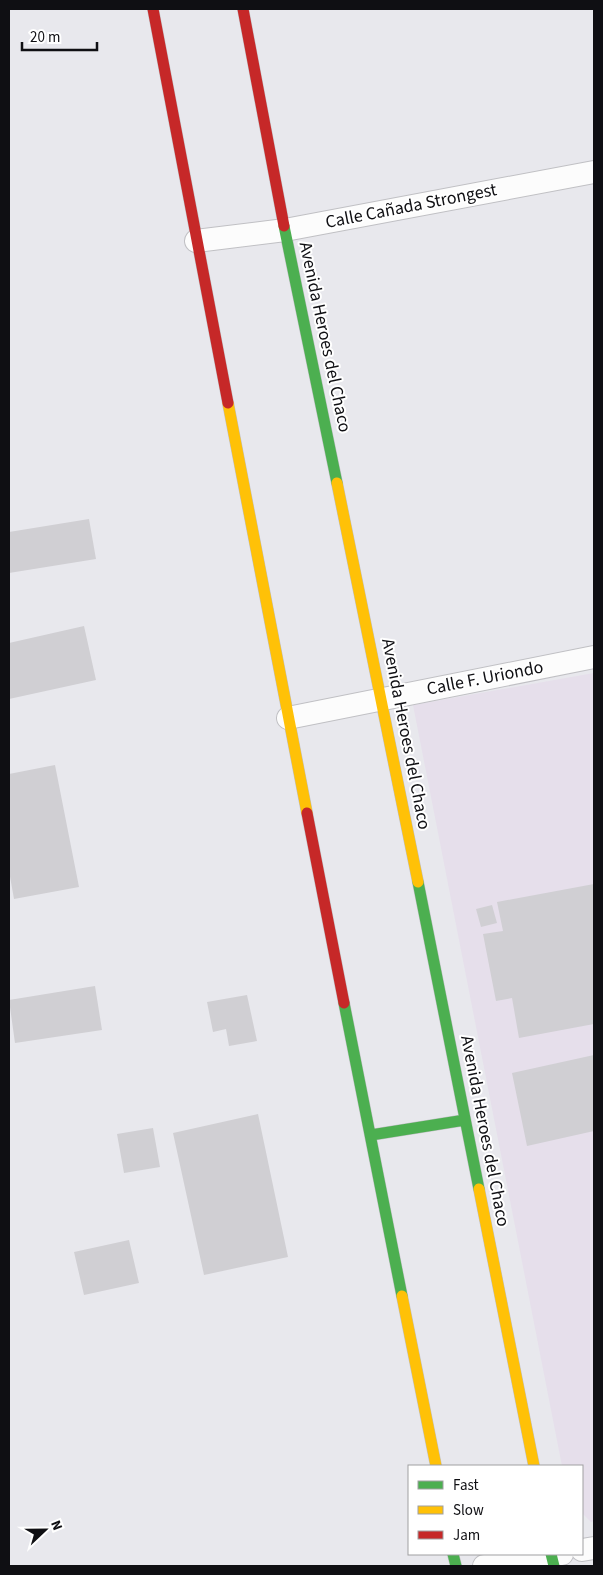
<svg xmlns="http://www.w3.org/2000/svg" width="603" height="1575" font-family="'Source Sans 3',sans-serif">
<style>
.education{fill:#e6dfeb}
.building{fill:#d0cfd3}
.lines{fill:none;stroke-linecap:round;stroke-linejoin:round}
.street-casing{stroke:#c0c0c4;stroke-width:24}
.fast-casing{stroke:#c0c0c4;stroke-width:12}
.slow-casing{stroke:#c0c0c4;stroke-width:12}
.jam-casing{stroke:#c0c0c4;stroke-width:12}
.street{stroke:#fcfcfc;stroke-width:22}
.fast{stroke:#4caf50;stroke-width:11}
.slow{stroke:#ffc107;stroke-width:11}
.jam{stroke:#c62828;stroke-width:11}
.labels{text-anchor:middle;dominant-baseline:central;stroke-width:4;stroke-linejoin:round;paint-order:stroke}
.street-label{font-size:18px;fill:#0f0f13;stroke:#fff}
</style>
<rect width="100%" height="100%" fill="#e8e8ed"/>
<path class="education" d="M594,673V1521L591,1522L582,1513V1466H562L413,705Z"/>
<path class="building" d="M89,519L96,559L9,573V532Z
M84,626L96,680L9,699V643Z
M55,765L79,887L14,899L9,871V774Z
M594,884V1024L519,1038L512,998L496,1001L483,934L503,931L497,902Z
M492,905L497,923L481,927L476,909Z
M95,986L102,1030L15,1043L9,1000Z
M247,995L257,1041L229,1046L226,1029L213,1032L207,1002Z
M594,1055V1131L527,1146L512,1073Z
M258,1114L288,1257L204,1275L173,1133Z
M153,1128L160,1167L124,1173L117,1134Z
M129,1240L139,1283L84,1295L74,1252Z"/>
<g class="lines">
<defs>
<path id="street" d="M196,241L285,230L594,172
M288,718L594,657
M582,1550L594,1548
M484,1566L562,1554"/>
<path id="fast" d="M284,226L337,483
M418,882L479,1189
M344,1003L402,1296
M371,1135L465,1120
M453,1554L456,1566
M551,1554L554,1566"/>
<path id="slow" d="M228,403L307,813
M337,483L418,882
M479,1189L534,1466
M402,1296L436,1466"/>
<path id="jam" d="M153,9L228,403
M243,9L284,226
M307,813L344,1003"/>
</defs>
<use href="#street" class="street-casing"/>
<use href="#fast" class="fast-casing"/>
<use href="#slow" class="slow-casing"/>
<use href="#jam" class="jam-casing"/>
<use href="#street" class="street"/>
<use href="#fast" class="fast"/>
<use href="#slow" class="slow"/>
<use href="#jam" class="jam"/>
</g>
<g class="labels">
<g class="street-label">
<text transform="translate(411 206) rotate(-11)">Calle Cañada Strongest</text>
<text transform="translate(325 337) rotate(78)">Avenida Heroes del Chaco</text>
<text transform="translate(485 678) rotate(-11)">Calle F. Uriondo</text>
<text transform="translate(406 734) rotate(79)">Avenida Heroes del Chaco</text>
<text transform="translate(485 1131) rotate(79)">Avenida Heroes del Chaco</text>
</g>
</g>
<rect width="603" height="1575" fill="none" stroke="#0f0f13" stroke-width="20"/>
<rect x="408" y="1465" width="175" height="90" fill="#ffffff" stroke="#9f9fa1"/>
<rect x="418" y="1481" width="25" height="8" fill="#4caf50" stroke="#9f9fa1"/>
<text x="453" y="1490" font-size="15" fill="#0f0f13">Fast</text>
<rect x="418" y="1506" width="25" height="8" fill="#ffc107" stroke="#9f9fa1"/>
<text x="453" y="1515" font-size="15" fill="#0f0f13">Slow</text>
<rect x="418" y="1531" width="25" height="8" fill="#c62828" stroke="#9f9fa1"/>
<text x="453" y="1540" font-size="15" fill="#0f0f13">Jam</text>
<g transform="translate(45 1530) rotate(68)" stroke="#ffffff" stroke-width="4" paint-order="stroke">
<path d="M0-4L9 19L0 12L-9 19Z" fill="#0f0f13"/>
<text y="-8" font-size="14" font-weight="bold" text-anchor="middle" fill="#0f0f13">N</text>
</g>
<path d="M22 42v8h75v-8" fill="none" stroke="#0f0f13" stroke-width="2.5"/>
<text x="30" y="42" font-size="15" fill="#0f0f13" stroke="#ffffff" stroke-width="4" paint-order="stroke">20 m</text>
</svg>
